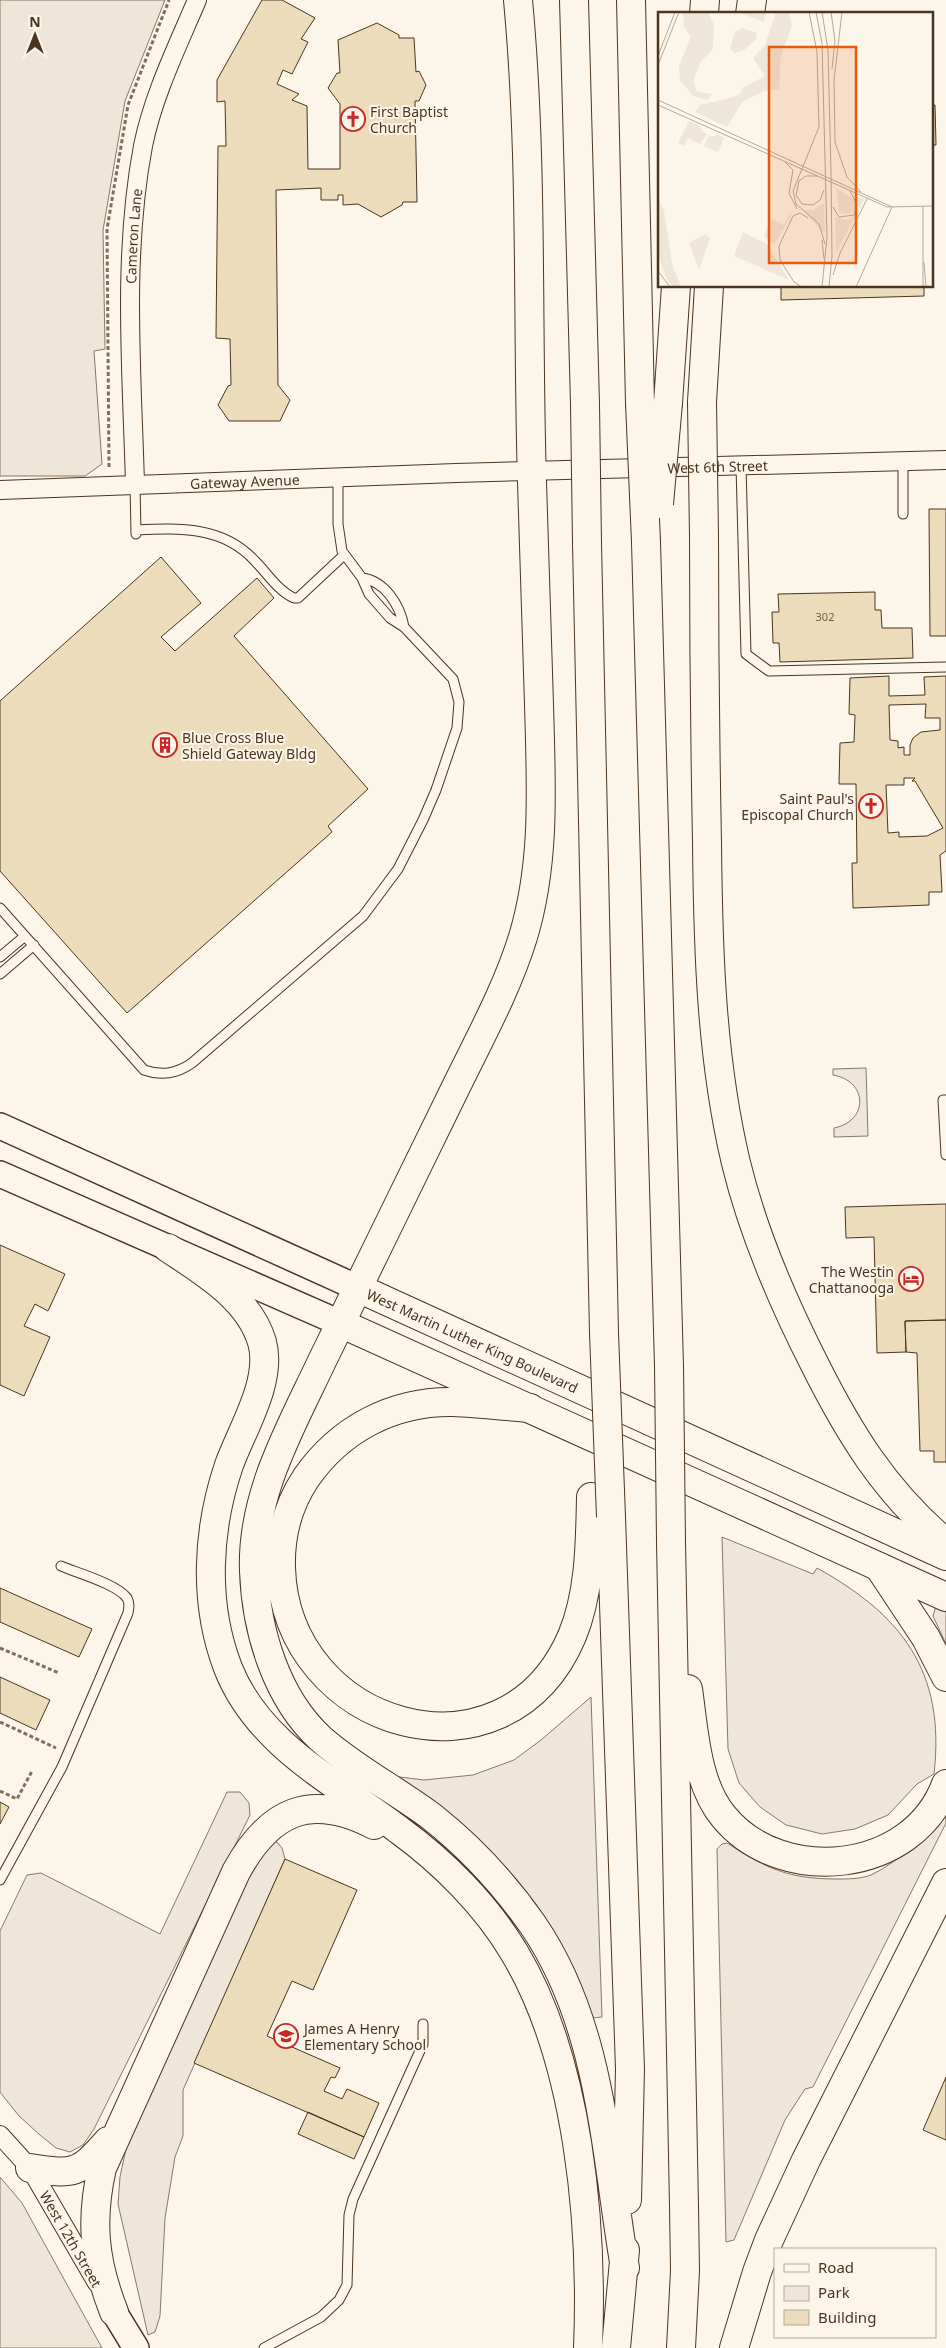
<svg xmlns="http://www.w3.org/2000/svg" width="946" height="2348" font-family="'Noto Sans',sans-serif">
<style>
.green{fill:#ede6d9;stroke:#887966}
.building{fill:#ecdcbc;stroke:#4a3520;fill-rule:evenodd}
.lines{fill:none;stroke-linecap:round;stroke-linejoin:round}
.service-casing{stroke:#4a3520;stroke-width:11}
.minor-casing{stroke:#4a3520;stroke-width:20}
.secondary-casing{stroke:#4a3520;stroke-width:28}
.primary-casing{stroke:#4a3520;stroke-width:30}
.motorway-casing{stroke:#4a3520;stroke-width:30}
.path{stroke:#7f6f5c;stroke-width:3;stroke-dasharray:4 2.5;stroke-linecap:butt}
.service{stroke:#fbf6e9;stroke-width:9}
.minor{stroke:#fbf6e9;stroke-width:18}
.secondary{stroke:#fbf6e9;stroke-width:25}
.primary{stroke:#fbf6e9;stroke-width:28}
.motorway{stroke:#fbf6e9;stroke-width:28}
.motorway-bridge-casing{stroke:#4a3520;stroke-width:30;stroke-linecap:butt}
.motorway-bridge{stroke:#fbf6e9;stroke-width:28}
.labels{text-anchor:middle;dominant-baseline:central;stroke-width:4;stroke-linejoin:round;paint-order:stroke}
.number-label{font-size:11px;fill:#725f47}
.poi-label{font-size:14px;fill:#4a3520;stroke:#fbf6e9;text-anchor:start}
.street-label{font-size:14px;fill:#4a3520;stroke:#fbf6e9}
.inset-road{fill:none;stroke:#b4a999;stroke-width:1}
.view{fill:#e8590c;fill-opacity:0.15;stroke:#e8590c;stroke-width:2.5}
.inset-edge{fill:none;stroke:#4a3520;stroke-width:2.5}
</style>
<rect width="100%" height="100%" fill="#fbf6e9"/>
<path class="green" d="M0,0H165L125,101L103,230L105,349L94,351L102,464L85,476H0Z
M866,1068L868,1136L834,1137V1128C869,1121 868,1081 833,1075V1069Z
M722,1537L813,1574L817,1568C900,1614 946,1670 934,1774L917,1784L888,1815L855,1829L822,1834L786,1825L760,1807L739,1783L728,1749Z
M936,1606L946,1611V1644L933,1616Z
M591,1697L602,2017L592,2018L571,1963L523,1892L384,1775L424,1780L473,1775L514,1760L541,1740Z
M227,1792H240L249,1803L250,1815L94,2129L83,2145L70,2152L56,2148L40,2135L19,2116L0,2092V1931L27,1875L41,1873L160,1934Z
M946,1811V1823L813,2087L805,2089L785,2120L734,2240L726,2242L717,1849L722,1844L727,1843C767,1869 789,1879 837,1879C848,1879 860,1879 871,1875C901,1861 924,1834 946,1811Z
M269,1841L277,1842L282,1848L285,1859L183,2090V2136L175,2157L165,2218L160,2316L155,2332L148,2335L118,2204L120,2177L127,2144L238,1884Z
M0,2177L22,2203L102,2348H0Z"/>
<path class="building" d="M262,0H282L315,18L301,39L308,42L292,74L283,70L277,84L299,94L292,100L307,106L308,169H340V104L328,88L337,73H340L338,40L377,23L399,35V38H414L416,72L419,71L426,85L419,101H415L417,202H403L402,205L381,217L358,204L343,205V195H338V200H321V188L276,190L278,385L290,400L280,421H229L218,405L228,386L231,385L230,339L216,338L218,146H226L225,101L217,102V80Z
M932,105H935L936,145H932Z
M781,286H924V296L781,300Z
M929,509H946V636H930Z
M161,557L201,603L161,637L175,651L257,578L274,598L234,636L368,789L328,826L332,832L127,1013L0,871V701Z
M875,592V610H881L882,628H912L913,658L780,662L779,643H773L772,612H779L778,594Z
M889,676V696L925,695L924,677L946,676V851L940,855L942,892H929V905L853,908L852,863H857L856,784H839L840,743L854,742L855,715L849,714L850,678ZM926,704L925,718H940V730L921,732L913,738L910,745V755H904V747L898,748V741L890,740L889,705ZM904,778H915L912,781H915L943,828L927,836L899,837V832L888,833L886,785H904Z
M946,1204V1320L905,1321L906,1352L877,1353L874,1237L846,1238L845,1207Z
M0,1245L65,1274L48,1311L35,1304L24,1326L50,1337L24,1396L0,1385Z
M946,1320V1462H934V1451H920L917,1353L906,1352L905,1321Z
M0,1588L92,1629L79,1657L0,1622Z
M0,1677L50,1700L36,1730L0,1713Z
M0,1802L9,1807L0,1824Z
M285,1859L357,1890L313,1990L292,1981L267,2036L340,2068L335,2078L331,2077L324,2091L342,2099L347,2089L379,2103L364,2137L194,2063Z
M946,2077V2140L923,2130Z
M308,2112L364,2137L354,2159L298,2134Z"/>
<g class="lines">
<defs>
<path id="service" d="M903,461V514
M741,466L746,654L769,671L946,667
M135,484L136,534
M136,530C180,528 223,526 255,561C267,573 278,591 294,598H298L344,555
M362,578C385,581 400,605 404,627
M0,908L144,1070C162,1076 176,1074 192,1063L363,916L398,869L423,820L436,790L457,728L459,702L453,679L404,627L390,618L369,594L362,578L342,551L338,524V477
M0,957L25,936
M0,974L34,945
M946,1100H943L946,1155
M0,1880L62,1767L128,1613C129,1608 130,1603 127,1598C117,1584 77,1573 61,1566
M264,2348L321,2317L339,2300L347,2285L349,2215L353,2199L423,2044V2024"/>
<g id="minor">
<path id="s1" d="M135,484C132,373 122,257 143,146C153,96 177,47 197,0"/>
<path id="s2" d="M0,490L456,473L946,460"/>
<path d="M0,2135L30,2168L97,2283"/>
</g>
<path id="secondary" d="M0,1126L358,1288
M0,1174L340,1323
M114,2312L136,2348"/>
<g id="primary">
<path id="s3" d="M358,1288L946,1556"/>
<path d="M340,1323L946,1597"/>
</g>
<path id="motorway" d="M518,0C533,160 527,321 532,482C535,556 537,630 539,704C541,783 546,861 523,937C506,992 477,1043 452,1095C409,1184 365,1272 322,1361C291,1427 251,1495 254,1571C256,1630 276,1698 321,1739C355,1769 396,1790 432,1817C470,1847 505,1885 533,1925C602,2026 605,2152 625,2268
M574,0L585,404
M631,0L640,403
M704,14L705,0
M750,14L752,0
M702,402L709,286
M668,403L676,286
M704,536C704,638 705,740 707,842C708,949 711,1058 736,1163C753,1233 781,1298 814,1363C849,1433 885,1492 946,1543
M646,542L669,1366
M587,543L604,1333
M168,1248C204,1272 249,1298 262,1342C273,1381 242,1429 229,1465C207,1530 203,1603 228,1668C259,1746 336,1782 399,1830C443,1862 486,1905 514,1952C579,2060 593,2224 588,2348
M530,1408C504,1406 478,1403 453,1402C393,1401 340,1429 306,1478C288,1505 280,1535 281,1568C286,1729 505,1793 572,1636C590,1593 590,1543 591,1497
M611,1517L630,2069L627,2200
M671,1542L684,2206L685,2271L681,2348
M879,1567L926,1638L946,1677
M688,1689C694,1730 696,1784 724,1817C782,1887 913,1874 946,1784
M30,2168C74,2175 79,2174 108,2141
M114,2312C94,2261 90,2221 102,2168L236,1872C269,1811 310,1792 374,1825
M616,2348L625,2250
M734,2348L757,2272L769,2240L806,2160L946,1883"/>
</defs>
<use href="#service" class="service-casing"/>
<use href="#minor" class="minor-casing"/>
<use href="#secondary" class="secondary-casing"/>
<use href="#primary" class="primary-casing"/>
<use href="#motorway" class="motorway-casing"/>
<path class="path" d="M109,467L107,229L128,105L169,0
M0,1648L59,1673
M0,1722L56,1748
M0,1791L17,1799L32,1771"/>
<use href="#service" class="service"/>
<use href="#minor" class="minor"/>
<use href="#secondary" class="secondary"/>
<use href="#primary" class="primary"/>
<use href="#motorway" class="motorway"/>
<defs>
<path id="motorway-bridge" d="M702,402L704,536
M640,403L646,542
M585,404L587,543
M659,504L668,403
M604,1333L611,1517
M669,1366L671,1542"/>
</defs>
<use href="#motorway-bridge" class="motorway-bridge-casing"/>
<use href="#motorway-bridge" class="motorway-bridge"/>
</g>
<defs>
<symbol id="church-ring" viewBox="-11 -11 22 22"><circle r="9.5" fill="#fbf6e9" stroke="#c62828" stroke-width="1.5"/><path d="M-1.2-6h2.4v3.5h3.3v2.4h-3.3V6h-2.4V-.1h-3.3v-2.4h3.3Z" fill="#c62828"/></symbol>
<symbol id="building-ring" viewBox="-11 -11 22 22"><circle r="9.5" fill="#fbf6e9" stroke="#c62828" stroke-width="1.5"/><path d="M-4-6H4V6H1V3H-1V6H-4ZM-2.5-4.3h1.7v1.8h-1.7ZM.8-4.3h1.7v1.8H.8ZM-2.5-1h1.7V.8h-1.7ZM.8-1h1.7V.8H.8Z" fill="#c62828"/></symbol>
<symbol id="hotel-ring" viewBox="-11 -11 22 22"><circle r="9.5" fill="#fbf6e9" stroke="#c62828" stroke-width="1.5"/><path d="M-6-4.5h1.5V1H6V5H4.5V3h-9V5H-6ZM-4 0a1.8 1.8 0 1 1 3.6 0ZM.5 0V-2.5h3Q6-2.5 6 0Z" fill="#c62828"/></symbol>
<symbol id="school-ring" viewBox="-11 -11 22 22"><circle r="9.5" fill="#fbf6e9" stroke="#c62828" stroke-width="1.5"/><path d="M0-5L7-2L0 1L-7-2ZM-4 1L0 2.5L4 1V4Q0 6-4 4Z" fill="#c62828"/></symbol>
</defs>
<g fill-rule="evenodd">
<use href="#church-ring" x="339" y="105" width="28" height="28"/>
<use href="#building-ring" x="151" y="731" width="28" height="28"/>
<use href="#church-ring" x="857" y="792" width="28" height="28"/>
<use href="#hotel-ring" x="897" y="1265" width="28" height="28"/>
<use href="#school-ring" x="272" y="2022" width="28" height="28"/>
</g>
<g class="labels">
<g class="number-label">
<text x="825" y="616">302</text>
</g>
<g class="poi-label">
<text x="370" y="111">First Baptist<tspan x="370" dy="16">Church</tspan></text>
<text x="182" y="737">Blue Cross Blue<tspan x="182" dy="16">Shield Gateway Bldg</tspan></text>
<text x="854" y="798" text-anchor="end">Saint Paul's<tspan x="854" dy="16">Episcopal Church</tspan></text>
<text x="894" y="1271" text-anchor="end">The Westin<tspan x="894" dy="16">Chattanooga</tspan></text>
<text x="304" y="2028">James A Henry<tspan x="304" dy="16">Elementary School</tspan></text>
</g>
<g class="street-label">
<text stroke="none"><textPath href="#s1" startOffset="248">Cameron Lane</textPath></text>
<text stroke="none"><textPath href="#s2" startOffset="718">West 6th Street</textPath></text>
<text stroke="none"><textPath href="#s2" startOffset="245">Gateway Avenue</textPath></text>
<text stroke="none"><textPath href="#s3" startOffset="126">West Martin Luther King Boulevard</textPath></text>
<text transform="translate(71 2239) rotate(60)">West 12th Street</text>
</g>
</g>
<g transform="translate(658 12)">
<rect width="275" height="275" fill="#fbf6e9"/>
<path d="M25,0H50L56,13L55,37L43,49L35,68L39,80L54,82L49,88L35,84L22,68L21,54L33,25L26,15ZM79,0H108L107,4L106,10ZM118,0H131L134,14L123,44L121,77L106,79L84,90L69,115L37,100L42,93L76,85L82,82L84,76L107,64L95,46L107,33ZM84,16L99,21L98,27L86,38L76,41L72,36L77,20ZM31,109L42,114L44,120L49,122L42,132L30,126L26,134L20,131ZM59,122L66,126L60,140L46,134L51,123L54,125ZM178,176L197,188V198L193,202L181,201ZM197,184L206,187L178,241L177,205L190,208L197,203L201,195ZM0,185L6,199L14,252L23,275H15L9,268L1,246ZM166,191L167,220L166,221L145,198H155ZM132,200L134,202L116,233L106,223L114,207L126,213ZM85,220L109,232L131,268L76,244ZM47,222L52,226L41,258L31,231Z" fill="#ede6d9"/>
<path class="inset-road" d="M151,0L159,40L161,115L135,179L138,192L161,212L167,232M158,0L164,31L169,225L164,275M164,0L170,38L173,160L174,244L171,275M173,0L177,29L174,57M184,0L176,68L177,130L189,165L203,180M0,44L17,0M0,53L21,0M0,88L234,195M0,93L229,195L275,194M127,150L135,158L131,181L139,197M160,164H148L141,169L138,183L144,192L155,193L162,188L166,178M265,194V275M175,195L181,205L196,203L199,193L192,179M164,228L166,247M122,248L136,270L144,275M122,248L121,234L135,204L142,201L150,206M266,250L268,275M0,259L12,275M175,263L182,241L209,187M198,275L234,195"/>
<path class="view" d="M111,35H198V251H111Z"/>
<rect width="275" height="275" class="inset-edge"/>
</g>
<rect x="774" y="2248" width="162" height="90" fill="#fbf6e9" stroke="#b4a999"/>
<rect x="784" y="2264" width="25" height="8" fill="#fbf6e9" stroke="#b4a999"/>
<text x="818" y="2273" font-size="15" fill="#4a3520">Road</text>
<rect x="784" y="2286" width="25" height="15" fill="#ede6d9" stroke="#b4a999"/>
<text x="818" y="2298" font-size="15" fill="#4a3520">Park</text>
<rect x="784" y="2310" width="25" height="15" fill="#ecdcbc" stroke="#b4a999"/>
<text x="818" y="2323" font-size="15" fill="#4a3520">Building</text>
<g transform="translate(35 35)" stroke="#fbf6e9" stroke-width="4" paint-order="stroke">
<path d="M0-4L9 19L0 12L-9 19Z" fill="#4a3520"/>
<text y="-8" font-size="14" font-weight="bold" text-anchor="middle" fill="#4a3520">N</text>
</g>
</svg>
